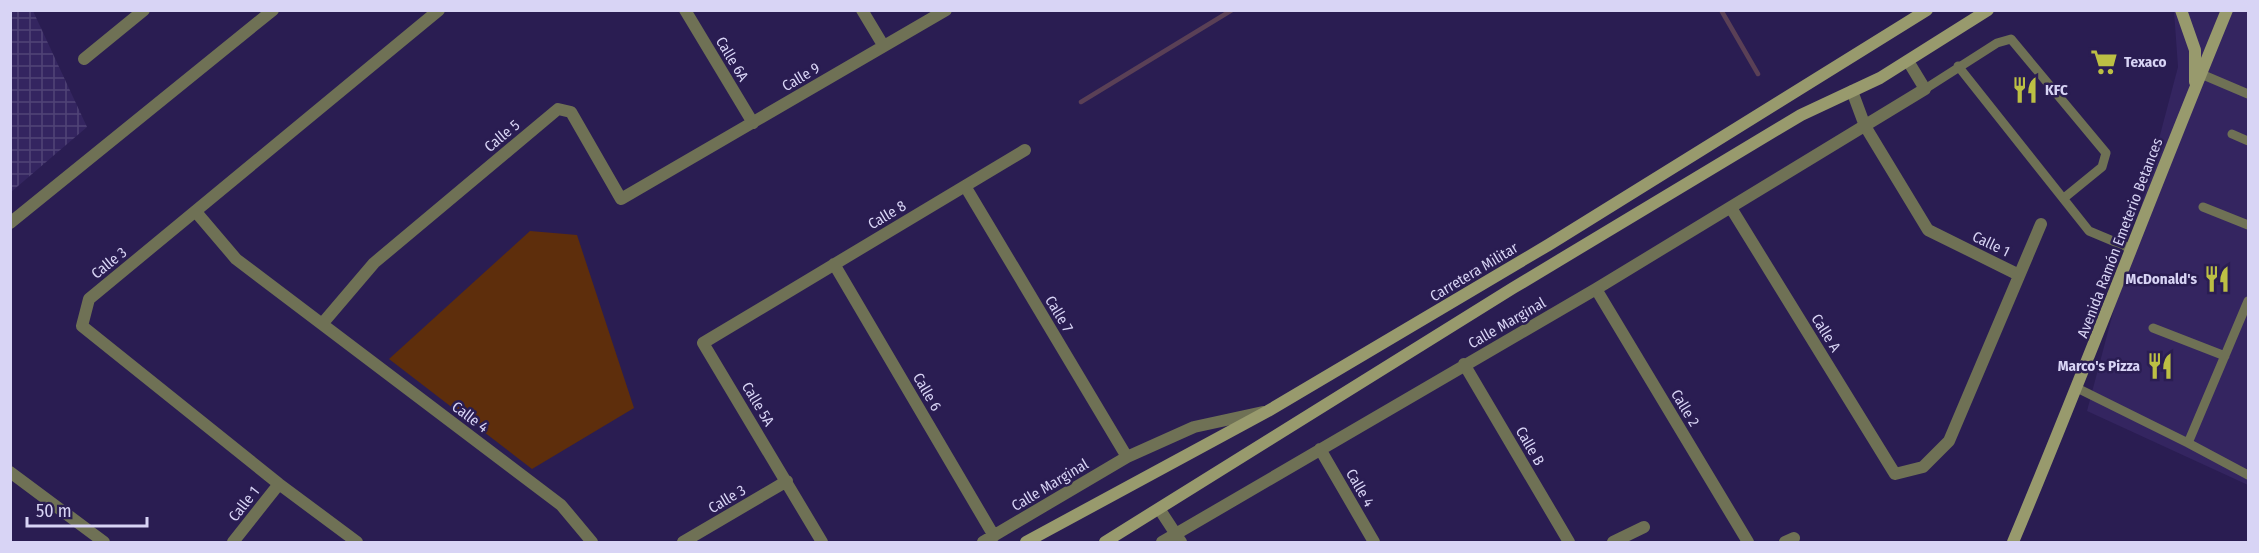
<svg xmlns="http://www.w3.org/2000/svg" width="2259" height="553" font-family="'Fira Sans Condensed',sans-serif">
<style>
.built{fill:#342560}
.industrial{fill:url(#industrial-grid)}
.garden{fill:#5e2e0c}
.lines{fill:none;stroke-linecap:round;stroke-linejoin:round}
.stream{stroke:#5a4056;stroke-width:4.5}
.lane{stroke:#6f7155;stroke-width:9}
.street{stroke:#6f7155;stroke-width:12}
.secondary{stroke:#989a6d;stroke-width:12}
.labels{text-anchor:middle;dominant-baseline:central;stroke-width:5;stroke-linejoin:round;paint-order:stroke}
.street-label{font-size:15px;fill:#d8d4f5;stroke:#2a1d52}
.poi-label{font-size:15px;font-weight:bold;fill:#d8d4f5;stroke:#2a1d52;text-anchor:start}
</style>
<defs>
<pattern id="industrial-grid" width="8" height="8" patternUnits="userSpaceOnUse" patternTransform="scale(1.5)"><rect width="8" height="8" fill="#342560"/><path d="M0 4h8M4 0v8" fill="none" stroke="#514477"/></pattern>
</defs>
<rect width="100%" height="100%" fill="#2a1d52"/>
<path class="built" d="M2174,11H2248V485L2087,411L2178,67Z"/>
<path class="industrial" d="M11,10L33,11L87,127L11,192Z"/>
<path class="garden" d="M530,231L577,235L634,408L532,469L389,359Z"/>
<g class="lines">
<path class="stream" d="M1721,10L1758,74
M1081,102L1232,10"/>
<path class="lane" d="M1958,66L2089,231L2132,249
M2201,74L2248,94
M1925,89L1997,43L2011,39L2106,153L2102,167L2064,198
M2232,134L2248,141
M2203,207L2248,225
M2153,328L2225,356
M2077,388L2188,443L2248,475
M2188,443L2248,301"/>
<path class="street" d="M685,10L753,123
M862,10L883,45
M84,59L144,10
M1852,91L1865,126L1928,230L2019,275
M965,186L1127,457
M1731,208L1895,474L1923,467L1949,441L2041,224
M196,212L236,259L561,505L592,542
M10,223L273,10
M834,264L994,536
M1596,289L1748,542
M322,324L374,263L558,109L571,112L621,199L946,10
M1464,364L1569,542
M1320,449L1374,542
M10,472L104,542
M1160,510L1181,542
M233,542L279,484
M357,542L279,484L82,326L89,299L439,10
M683,542L787,481
M822,542L703,343L1025,150
M983,542L1127,457L1194,427L1263,412
M1162,542L1596,289L1925,89L1908,61
M1613,542L1644,527
M1785,542L1794,538"/>
<path class="secondary" d="M2181,10L2195,50V82
M1026,542L1268,411L1550,244L1927,10
M1105,542L1513,288L1801,115L1880,78L1988,10
M2013,542C2087,366 2154,187 2227,10"/>
</g>
<defs>
<symbol id="supermarket-bare" viewBox="-9 -9 18 18"><path d="M-6-5.5h2.5l.6 2H6L4.5 2H-2.5L-4.4-4H-6ZM-1.5 3.2a1.3 1.3 0 1 0 .1 0ZM3 3.2a1.3 1.3 0 1 0 .1 0Z" fill="#bcbf44" stroke="#2a1d52" stroke-width="2.5" paint-order="stroke"/></symbol>
<symbol id="restaurant-bare" viewBox="-9 -9 18 18"><path d="M-5-6h1v4h1v-4h1v4h1v-4h1v5L-1.5 .5V6h-2V.5L-5-1ZM5-6V6H3V1.5H1.5Q1.5-4 5-6Z" fill="#bcbf44" stroke="#2a1d52" stroke-width="2.5" paint-order="stroke"/></symbol>
</defs>
<g fill-rule="evenodd">
<use href="#supermarket-bare" x="2085" y="43" width="38" height="38"/>
<use href="#restaurant-bare" x="2006" y="71" width="38" height="38"/>
<use href="#restaurant-bare" x="2198" y="260" width="38" height="38"/>
<use href="#restaurant-bare" x="2141" y="347" width="38" height="38"/>
</g>
<g class="labels">
<g class="street-label">
<text transform="translate(732 59) rotate(59)">Calle 6A</text>
<text transform="translate(801 77) rotate(-31)">Calle 9</text>
<text transform="translate(502 136) rotate(-40)">Calle 5</text>
<text transform="translate(887 215) rotate(-31)">Calle 8</text>
<text transform="translate(2120 238) rotate(-69)">Avenida Ramón Emeterio Betances</text>
<text transform="translate(1991 244) rotate(26)">Calle 1</text>
<text transform="translate(109 263) rotate(-39)">Calle 3</text>
<text transform="translate(1474 272) rotate(-31)">Carretera Militar</text>
<text transform="translate(1059 314) rotate(59)">Calle 7</text>
<text transform="translate(1507 323) rotate(-30)">Calle Marginal</text>
<text transform="translate(1826 333) rotate(58)">Calle A</text>
<text transform="translate(927 392) rotate(60)">Calle 6</text>
<text transform="translate(758 404) rotate(59)">Calle 5A</text>
<text transform="translate(1685 408) rotate(59)">Calle 2</text>
<text transform="translate(470 417) rotate(37)">Calle 4</text>
<text transform="translate(1530 446) rotate(60)">Calle B</text>
<text transform="translate(1050 485) rotate(-31)">Calle Marginal</text>
<text transform="translate(1360 488) rotate(60)">Calle 4</text>
<text transform="translate(727 499) rotate(-31)">Calle 3</text>
<text transform="translate(244 504) rotate(-52)">Calle 1</text>
</g>
<g class="poi-label">
<text x="2124" y="62">Texaco</text>
<text x="2045" y="90">KFC</text>
<text x="2197" y="279" text-anchor="end">McDonald's</text>
<text x="2140" y="366" text-anchor="end">Marco's Pizza</text>
</g>
</g>
<rect width="2259" height="553" fill="none" stroke="#d8d4f5" stroke-width="24"/>
<path d="M27 517v9h120v-9" fill="none" stroke="#d8d4f5" stroke-width="3"/>
<text x="36" y="517" font-size="18" fill="#d8d4f5" stroke="#2a1d52" stroke-width="4.5" paint-order="stroke">50 m</text>
</svg>
